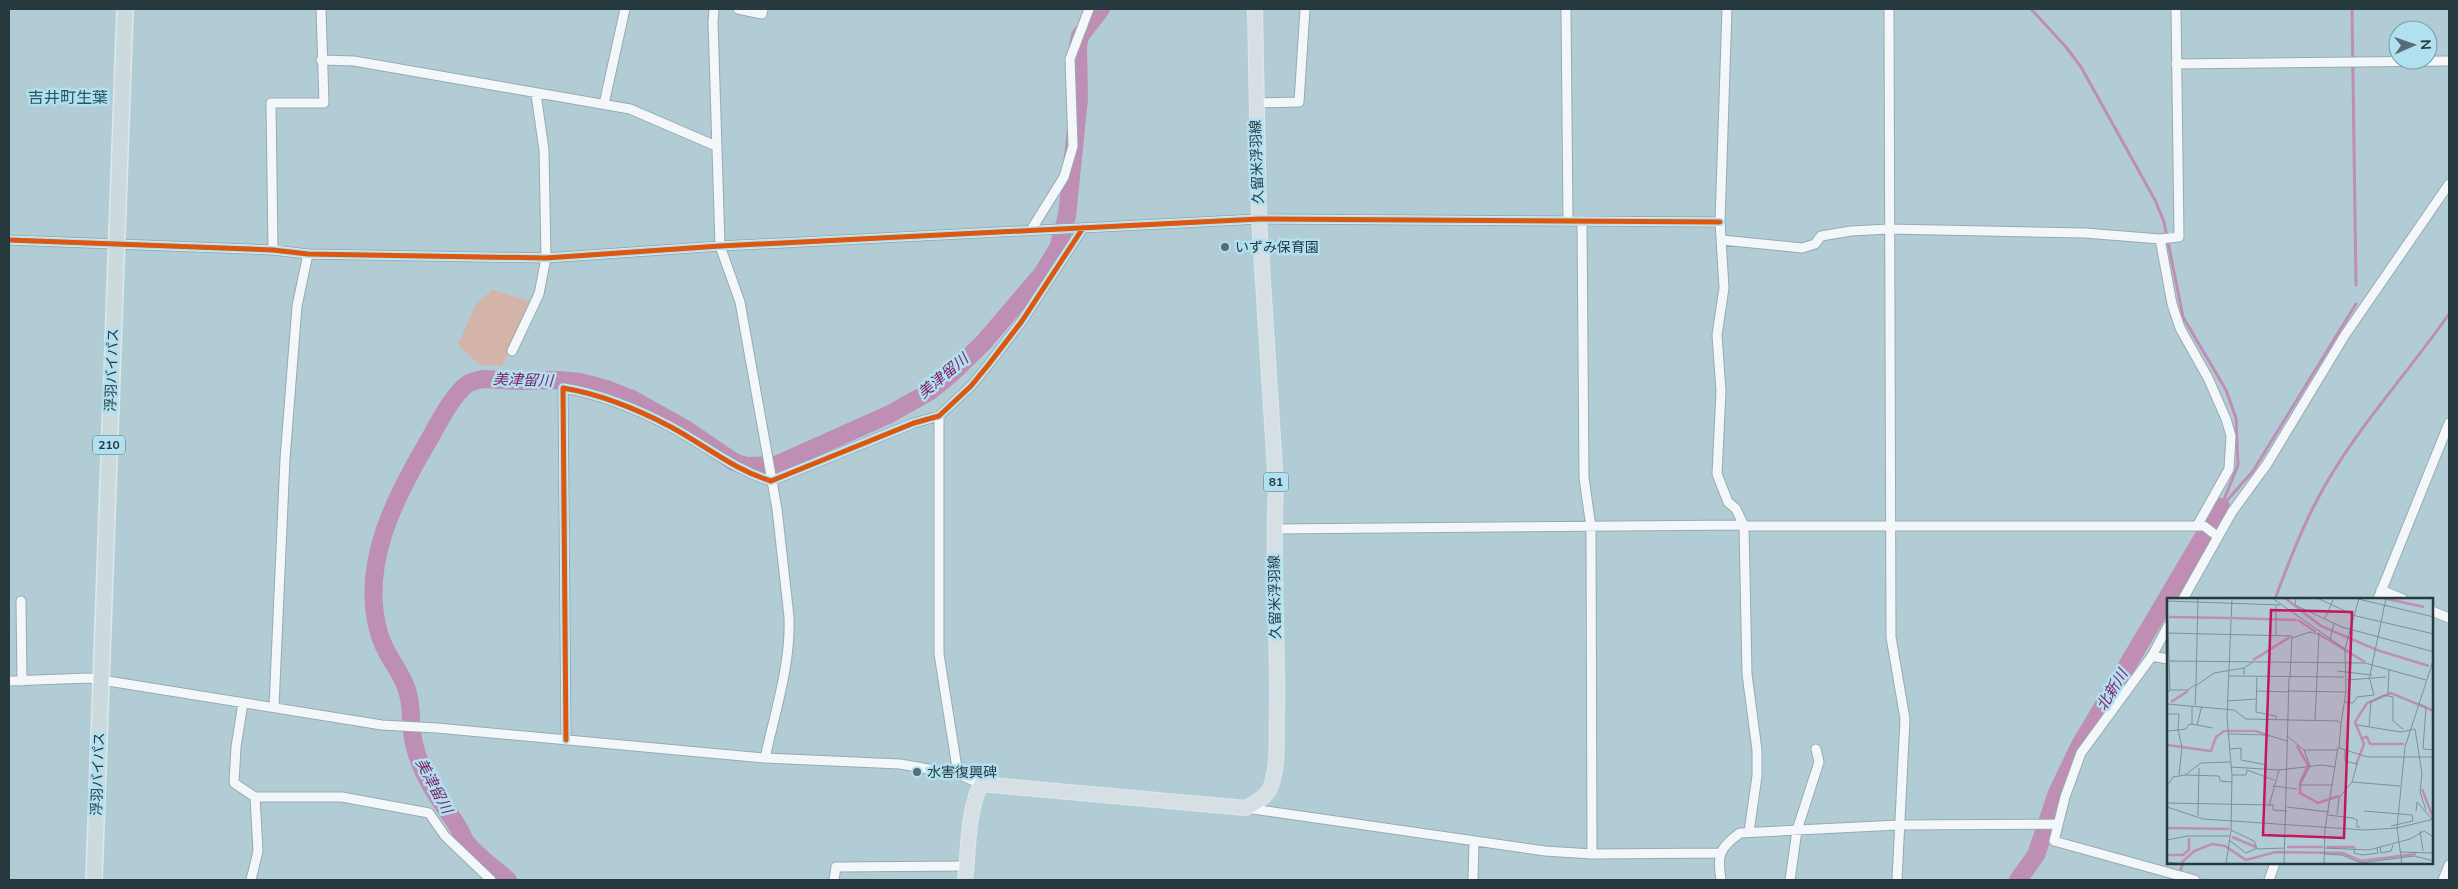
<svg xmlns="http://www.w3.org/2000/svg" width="2458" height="889" font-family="'Nunito Sans','Noto Sans JP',sans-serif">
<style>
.green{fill:#d4b4a8}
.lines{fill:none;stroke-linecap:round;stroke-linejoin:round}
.stream{stroke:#be8eb5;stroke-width:3}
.river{stroke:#be8eb5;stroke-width:18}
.minor-casing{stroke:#96abb1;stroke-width:11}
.primary-casing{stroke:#dce8ec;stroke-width:16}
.trunk-casing{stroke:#dce8ec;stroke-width:18}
.minor{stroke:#f3f7f9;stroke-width:9}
.primary{stroke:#d6e0e4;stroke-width:14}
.trunk{stroke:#ccdade;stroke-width:15}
.cycleway-casing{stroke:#b1e0f0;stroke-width:8}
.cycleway{stroke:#de570f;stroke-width:5}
.poi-dot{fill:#576c74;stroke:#b1e0f0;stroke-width:2}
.labels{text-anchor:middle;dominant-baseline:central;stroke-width:5;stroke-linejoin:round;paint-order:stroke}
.shield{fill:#b1e0f0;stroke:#506b74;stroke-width:1}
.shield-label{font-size:12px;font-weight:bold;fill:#26393f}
.street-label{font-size:14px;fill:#26393f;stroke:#b1e0f0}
.poi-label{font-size:14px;fill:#26393f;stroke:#b1e0f0;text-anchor:start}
.water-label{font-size:15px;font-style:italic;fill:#822367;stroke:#b1e0f0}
.quarter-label{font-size:16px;fill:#2a5563;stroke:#b1e0f0}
.inset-river{fill:none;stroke:#be8eb5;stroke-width:2.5}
.inset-road{fill:none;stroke:#7a9199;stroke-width:1}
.view{fill:#c2185b;fill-opacity:0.15;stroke:#c2185b;stroke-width:2.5}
.inset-edge{fill:none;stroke:#26393f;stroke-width:2.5}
</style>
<rect width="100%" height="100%" fill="#b2ccd5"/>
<path class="green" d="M492,290L533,302L502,366L480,365L458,345L476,304Z"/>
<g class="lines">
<path class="stream" d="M2031,9L2066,47L2081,67L2155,200L2164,222L2183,317L2226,390L2236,418L2238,465L2221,507
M2352,9L2356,285
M2223,505L2253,471L2356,304
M2275,599C2287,567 2299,534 2315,504C2350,435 2405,377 2449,314
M2177,880L2183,863"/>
<path class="river" d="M508,880C494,868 478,857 466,842C462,836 460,829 455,822C438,798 420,773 414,743C410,728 412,713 409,698C405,674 385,657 379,633C360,567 393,501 426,445C436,428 452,394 469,383C473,381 479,380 483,379L518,381L558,380L580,382L606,389L634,400L684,428L734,462L747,466L775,465L785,461L890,414L929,392L950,375L983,343L1042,274L1058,248L1067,216L1079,99L1078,46L1080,36L1101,9
M2018,880L2036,855L2057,793L2080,745L2221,507"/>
<defs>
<path id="minor" d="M714,9L713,22L720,246L740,302L777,509L789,617C791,664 775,712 765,758
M738,9L762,14L763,9
M1566,9L1568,221
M1727,9L1720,222L1724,288L1717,335L1721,391L1717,474L1728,502L1736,509L1744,526L1747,674L1757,750V776L1749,832
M1889,9L1891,637L1905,719L1897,880
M321,60L354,61L630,109L716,146
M2176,64L2449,61
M1255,103L1299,102L1305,9
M604,104L625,9
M1582,221L1584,478L1591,527L1592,854
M1031,230L1064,177L1073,146L1070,59L1089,9
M2160,239L2172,304L2180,328L2208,378L2226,419L2231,436L2229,469L2197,526
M9,240L273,250L308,254L546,258L720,246L1259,219L1720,222
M1722,240L1802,248L1815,244L1821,236L1851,231L1889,229L2085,233L2160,239L2179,237L2176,9
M273,250L271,103H324L321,9
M512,351L539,294L546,258L544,150L536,94
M939,416V654L958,774
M1744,526H2204L2217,536
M1274,529L1743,525
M2381,590L2403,599
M2183,599L2232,512L2267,464L2345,335L2449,184
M2378,599L2449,423
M21,601L22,681
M2432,611L2449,618
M2168,626L2152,656L2081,753L2065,797L2054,841L2195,880
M2152,656L2168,659
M9,681L89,678L382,725L437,728L765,758L900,764L958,774L981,784
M243,703L236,747L234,783L255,797H342L429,813L445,836L491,880
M274,707L285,459L297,306L308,254
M566,740L563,388C600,394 637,409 671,427C706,446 733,469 771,481L914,423L939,416L971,386L989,364L1022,321L1083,228
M1246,808L1545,851L1592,854L1720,853
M251,880L258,851L255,797
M834,880L836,867L966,866
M1473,880L1474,842
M1721,880C1717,855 1719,848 1740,833L1898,825L2058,824
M1790,880L1797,830L1819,762L1816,749
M2269,880L2275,863
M2443,880L2449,865"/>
<path id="primary" d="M965,880C969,848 967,813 981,784L1246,808C1255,803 1267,797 1271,786C1279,764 1276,734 1277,710C1278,635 1272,560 1276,485L1259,219L1255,9"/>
<path id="trunk" d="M94,880L125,9"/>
</defs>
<use href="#minor" class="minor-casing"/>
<use href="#primary" class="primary-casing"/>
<use href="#trunk" class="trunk-casing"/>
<use href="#minor" class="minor"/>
<use href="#primary" class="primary"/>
<use href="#trunk" class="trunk"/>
<defs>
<path id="cycleway" d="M9,240L273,250L308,254L546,258L720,246L1259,219L1720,222
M566,740L563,388C600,394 637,409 671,427C706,446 733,469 771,481L914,423L939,416L971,386L989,364L1022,321L1083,228"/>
</defs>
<use href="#cycleway" class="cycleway-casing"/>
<use href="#cycleway" class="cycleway"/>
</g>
<g class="poi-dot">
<circle cx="1225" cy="247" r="5"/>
<circle cx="917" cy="772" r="5"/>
</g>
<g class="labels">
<g class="shield">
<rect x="93" y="435.5" width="32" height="19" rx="4"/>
<rect x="1263.5" y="472.5" width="25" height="19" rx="4"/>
</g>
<g class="shield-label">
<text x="109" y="445">210</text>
<text x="1276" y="482">81</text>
</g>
<g class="street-label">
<text transform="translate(1257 162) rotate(-92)">久留米浮羽線</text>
<text transform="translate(112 370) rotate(-88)">浮羽バイパス</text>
<text transform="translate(1275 597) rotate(-91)">久留米浮羽線</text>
<text transform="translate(98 774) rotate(-88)">浮羽バイパス</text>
</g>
<g class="poi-label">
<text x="1235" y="247">いずみ保育園</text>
<text x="927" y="772">水害復興碑</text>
</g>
<g class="water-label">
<text transform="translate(943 376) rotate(-40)">美津留川</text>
<text transform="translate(523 380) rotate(2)">美津留川</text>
<text transform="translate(2112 690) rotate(-59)">北新川</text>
<text transform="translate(434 786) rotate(62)">美津留川</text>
</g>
<g class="quarter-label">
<text x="68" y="98">吉井町生葉</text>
</g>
</g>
<g transform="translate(2167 598)">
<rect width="266" height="266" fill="#b2ccd5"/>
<path class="inset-river" d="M118,0L154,28L210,52L262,68M216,0L257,9M2,19L63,20M65,20L130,22M131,22L149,34M150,35L198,64M86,62L123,39M4,104L21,93M195,140L200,139L203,146H237M0,147L44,153L49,139L57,133H89L102,138M130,148L141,167L133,185V195L151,205L172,198M189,167L197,146L188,124L200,105L224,95L267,113M255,191L265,217M0,230L62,231M65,239L89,249M120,249H156M160,249H188M0,257H16L22,252V240M14,265L27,253L45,246L58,248L79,262L109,254L176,255L194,263L249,256"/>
<path class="inset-road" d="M105,0L178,51M129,0L128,7L175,29L267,54M150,0L189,18L267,36M187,0L267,19M0,3L113,7M0,3L3,92L0,95M158,20L167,0M0,35L125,38L123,80M109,38V8M125,40L143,34L150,36M163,42L167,25M2,63L198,65L259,82M170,73L205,77M77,77V70L86,64M62,78L177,79M90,79L89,114L109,118V122M150,79L152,35M180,82L219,79M202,82L219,0M30,87L47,75L77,70M3,92H21L29,86L31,0M90,93L121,94M121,93L179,94M221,96L222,71M60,103L89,101M178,104L186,105L190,99L207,97L203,82M204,104L217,97L226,99V123L236,131M251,105L259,109L256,151L267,152M0,106L67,112L79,121L171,123L174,125L172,150L201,159H267M28,107L29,86M0,116H12L11,132L0,133M148,122L150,79M174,125L179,94L178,51L192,0M25,126V108M30,127L46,130M190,127L234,134L248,131L255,176L253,194L259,212M202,129L204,104M62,136L100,137L120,143M120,138L137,152L143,168L133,187H166M63,151L74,150V162L100,167L99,171M137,152H170M64,169L112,172L155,167L168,169M12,177L15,149L11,132L19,131L22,126L30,127L35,108M18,177L52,178L53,183L65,184M65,177H79L80,172L107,182M185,184L233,188M0,188L6,179L18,177L34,165L63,164M106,188L130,191M0,205L106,207V212L120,213M102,208L112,172M0,209L36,221L198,232L230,230L267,221M120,209L162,214M197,213L245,217L246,223M249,213L250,204L266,222M170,216L172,200L185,184L190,166L178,163V152M161,217L186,220L190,222V229H193M31,218L32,170M224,228L246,223M64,232L87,243L90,251L118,250M253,233L256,253M0,242L21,238H63M62,242L79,255L90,250M213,249L214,255L224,253L226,247M158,250L202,252L243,241L257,233L267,239M188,250L187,255L196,257L211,255L210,250M233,254L267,255M158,256L175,257L194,265L247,258L267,263M0,264L17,266M59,266L64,232L65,177L60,120L65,0M117,266L122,80M157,266L158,231L171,149M235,266L230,230L238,149L267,60"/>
<path class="view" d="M104,12L185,14L177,240L96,237Z"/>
<rect width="266" height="266" class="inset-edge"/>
</g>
<rect width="2458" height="889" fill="none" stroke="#26393f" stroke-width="20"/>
<g transform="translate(2413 45) rotate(88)"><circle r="24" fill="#b1e0f0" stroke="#799da9"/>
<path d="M0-4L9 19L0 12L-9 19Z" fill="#576c74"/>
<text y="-8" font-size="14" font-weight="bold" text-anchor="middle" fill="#26393f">N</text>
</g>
</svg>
